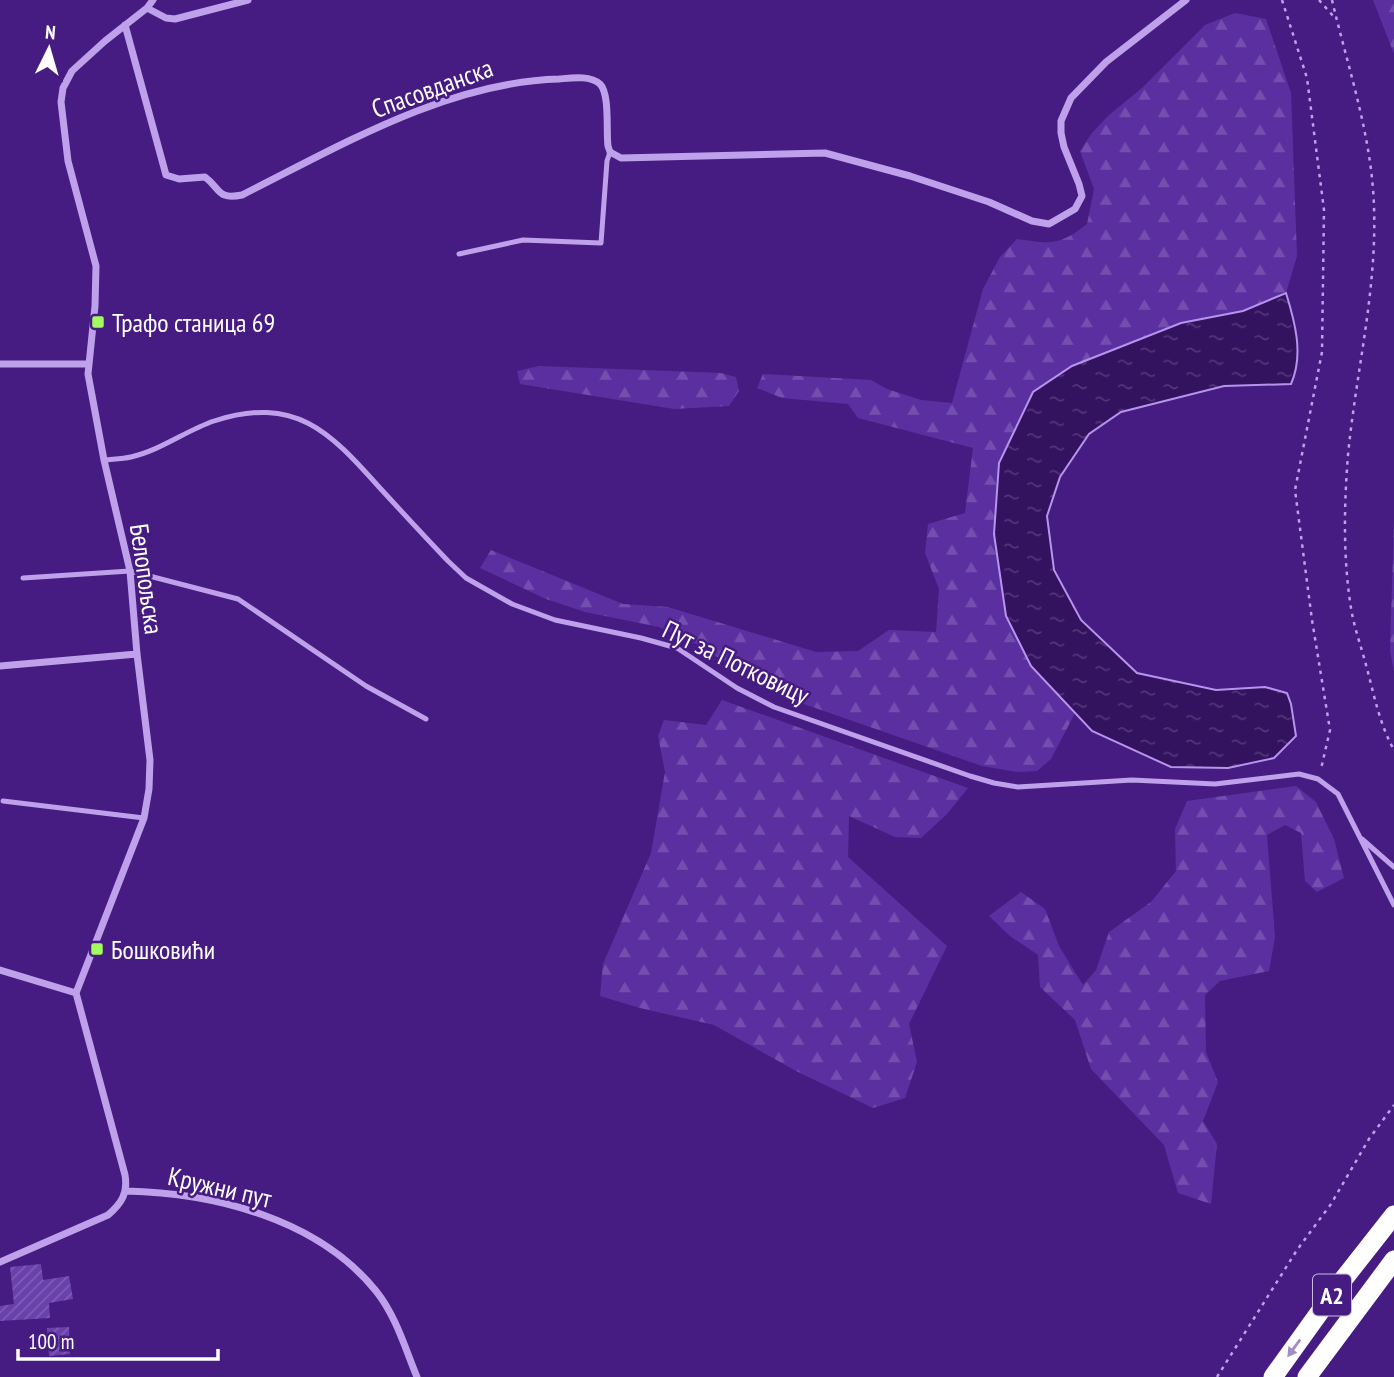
<svg xmlns="http://www.w3.org/2000/svg" width="1394" height="1377" font-family="'PT Sans Narrow',sans-serif">
<style>
.forest{fill:url(#forest-firs)}
.water{fill:url(#water-ripples);stroke:#b694ec;stroke-width:2}
.building{fill:url(#building-hatch)}
.lines{fill:none;stroke-linecap:round;stroke-linejoin:round}
.path{stroke:#bea1ea;stroke-width:2.5;stroke-dasharray:3.5 5;stroke-linecap:butt}
.service{stroke:#bea1ea;stroke-width:5}
.minor{stroke:#bea1ea;stroke-width:7}
.motorway{stroke:#fff;stroke-width:19}
.oneway{fill:#a28ec0}
.poi-dot{fill:#a2fb5e;stroke:#461c82;stroke-width:2.5}
.labels{text-anchor:middle;dominant-baseline:central;stroke-width:5;stroke-linejoin:round;paint-order:stroke}
.shield{fill:#461c82;stroke:#c8bbda;stroke-width:2}
.shield-label{font-size:24px;font-weight:bold;fill:#fff}
.street-label{font-size:26px;fill:#fff;stroke:#461c82}
.poi-label{font-size:26px;fill:#fff;stroke:#461c82;text-anchor:start}
</style>
<defs>
<pattern id="forest-firs" width="22" height="20" patternUnits="userSpaceOnUse" patternTransform="scale(1.75)"><rect width="22" height="20" fill="#5c2fa0"/><path d="M5 1l3.5 6h-7zM16 11l3.5 6h-7z" fill="#744eae"/></pattern>
<pattern id="water-ripples" width="26" height="14" patternUnits="userSpaceOnUse" patternTransform="scale(1.75)"><rect width="26" height="14" fill="#331260"/><path d="M2 4q2-2 4 0t4 0M15 11q2-2 4 0t4 0" fill="none" stroke="#523678"/></pattern>
<pattern id="building-hatch" width="6" height="6" patternUnits="userSpaceOnUse" patternTransform="scale(1.75)"><rect width="6" height="6" fill="#6a40aa"/><path d="M-1 1l2-2M0 6l6-6M5 7l2-2" fill="none" stroke="#805db7"/></pattern>
</defs>
<rect width="100%" height="100%" fill="#461c82"/>
<path class="forest" d="M1373,0H1394V54Z
M1235,13L1266,19L1291,93L1297,256L1286,293L1243,311L1181,323L1033,393L1031,666L1075,713L1051,759L1037,771L1017,772L982,766L801,703L762,685L696,644L659,627L585,612L546,599L480,568L491,550L623,604L668,607L816,652L858,651L889,630L936,632L939,589L925,553L928,524L965,513L973,448L858,418L848,404L782,398L757,388L763,374L871,380L887,389L921,400L952,403L983,289L1000,257L1017,239C1051,244 1059,246 1087,224L1094,189L1080,151L1091,134L1109,115L1142,88L1205,25Z
M539,366L721,373L736,377L739,391L729,406L674,409L520,384L517,371Z
M1394,520V671L1390,651Z
M722,700L968,788L947,814L921,838L895,837L849,816L848,857L947,946L909,1024L917,1062L905,1098L873,1108L796,1071L714,1025L640,1008L600,996L603,964L651,853L665,772L658,736L664,720L706,725Z
M1296,786L1316,802L1334,839L1344,878L1317,892L1305,881L1301,833L1285,825L1267,835L1275,937L1269,971L1220,981L1205,995L1206,1052L1218,1082L1203,1121L1217,1144L1211,1204L1178,1193L1164,1145L1091,1069L1075,1020L1040,987L1038,955L1010,936L989,916L1021,892L1045,909L1059,946L1083,985L1096,970L1109,932L1151,902L1176,871L1175,829L1187,801Z"/>
<path class="water" d="M1286,293C1295,322 1304,355 1291,384L1224,386L1121,412L1089,434L1060,477L1047,516L1054,570L1081,620L1137,673L1216,690L1265,687L1287,693L1291,704L1296,736L1274,758L1228,768L1171,767L1092,731L1031,666L1006,616L994,534L999,463L1033,392L1072,366L1181,323L1243,311Z"/>
<path class="building" d="M41,1264L43,1280L69,1276L73,1299L49,1303L50,1318L0,1321V1306L14,1304L10,1267Z
M69,1327L70,1354L49,1356L47,1328Z"/>
<g class="lines">
<path class="path" d="M1282,0L1307,78L1324,210L1322,352L1295,490L1312,620L1330,730L1321,769
M1319,0L1335,18
M1332,0C1348,68 1372,137 1374,207C1377,291 1356,372 1348,455C1344,505 1343,559 1351,608C1354,627 1361,646 1366,665C1374,694 1379,723 1394,750
M1217,1377L1297,1250L1331,1204L1369,1139L1394,1105"/>
<path class="service" d="M459,254L523,240L601,243L607,161L610,152
M104,460C113,459 122,459 131,457C159,451 187,430 214,421C295,395 329,431 379,487C402,512 425,537 448,561L466,578L512,604L555,620L641,638L677,648L737,688L774,707L970,776L994,783L1018,787L1132,780L1215,784L1299,774L1318,779L1338,794L1394,905
M23,578L130,571L238,599L366,686L426,719
M3,801L144,818
M1362,839L1394,867"/>
<path class="minor" d="M147,8L166,18L175,19L248,0
M125,25L166,175L179,179L205,177C221,189 217,200 242,195C340,146 447,82 559,79C571,78 590,75 600,84C610,94 606,131 608,146L610,152L621,158L825,153L910,176L989,202L1032,221L1049,224L1075,209L1082,196L1079,184L1064,147L1061,133V121L1071,98L1106,62L1186,0
M0,364H87
M0,666L137,654
M0,970L76,993
M126,1191C215,1193 318,1219 376,1291C396,1316 405,1348 417,1377
M0,1262L108,1215C122,1203 128,1193 125,1175L76,993L144,818L149,789L150,760L137,654L130,571L104,460L88,374L95,306L96,266L68,161L61,102L63,88L72,71L105,41L147,8L153,0"/>
<path class="motorway" d="M1273,1377L1342,1281L1394,1215
M1307,1377L1394,1260"/>
</g>
<defs><path id="oneway-solid" d="M-6-.8H1V-3.2L6.5 0L1 3.2V.8H-6Z" transform="scale(1.75)"/></defs>
<use class="oneway" href="#oneway-solid" transform="translate(1294 1348) rotate(126)"/>
<g class="poi-dot">
<rect x="91" y="315" width="14" height="14" rx="3.5"/>
<rect x="90" y="942" width="14" height="14" rx="3.5"/>
</g>
<g class="labels">
<rect class="shield" x="1313" y="1274.5" width="38" height="41" rx="5"/>
<g class="shield-label">
<text x="1332" y="1295">A2</text>
</g>
<g class="street-label">
<text transform="translate(432 88) rotate(-20)">Спасовданска</text>
<text transform="translate(147 579) rotate(82)">Белопољска</text>
<text transform="translate(736 662) rotate(26)">Пут за Потковицу</text>
<text transform="translate(220 1187) rotate(13)">Кружни пут</text>
</g>
<g class="poi-label">
<text x="112" y="322">Трафо станица 69</text>
<text x="111" y="949">Бошковићи</text>
</g>
</g>
<g transform="translate(49 49) rotate(5)" stroke="#461c82" stroke-width="5" paint-order="stroke">
<path d="M0-5L12 26L0 18L-12 26Z" fill="#ffffff"/>
<text y="-10" font-size="19" font-weight="bold" text-anchor="middle" fill="#ffffff">N</text>
</g>
<path d="M18 1349v10h200v-10" fill="none" stroke="#ffffff" stroke-width="3.5"/>
<text x="28" y="1349" font-size="21" fill="#ffffff" stroke="#461c82" stroke-width="5" paint-order="stroke">100 m</text>
</svg>
